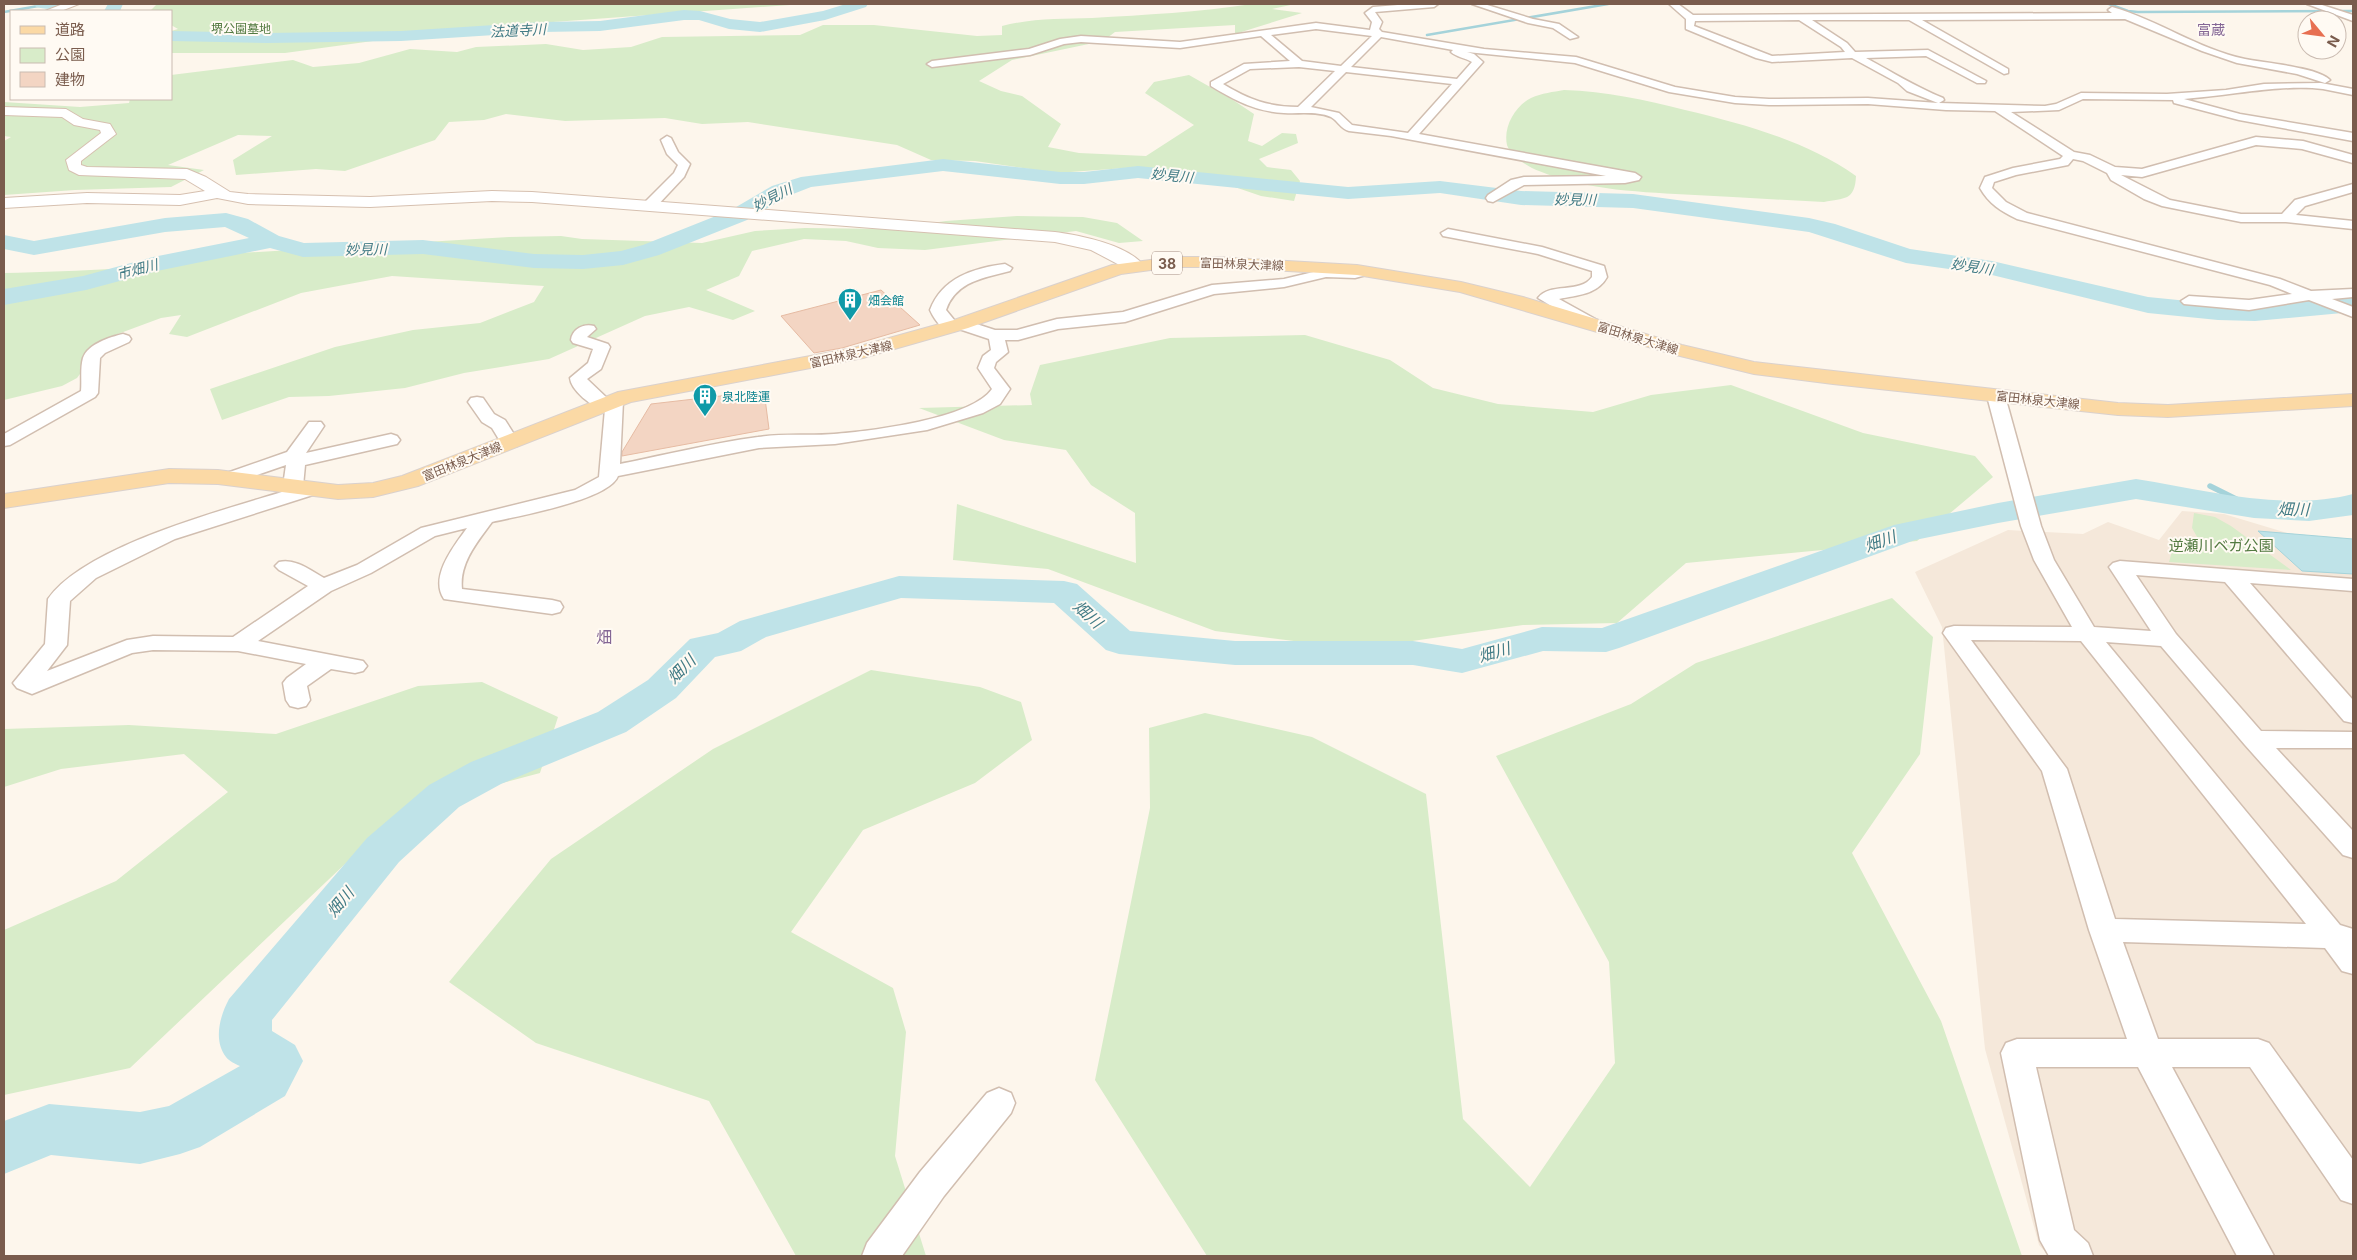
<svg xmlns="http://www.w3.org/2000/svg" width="2357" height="1260" font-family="Inter,'Noto Sans JP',sans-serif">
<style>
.residential{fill:#f5e8da}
.green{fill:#d8ecc9}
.water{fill:#bfe3e8;stroke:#a5d3da}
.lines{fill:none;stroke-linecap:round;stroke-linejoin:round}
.stream-far1{stroke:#a5d3da;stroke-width:2.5}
.stream{stroke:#a5d3da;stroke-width:5.5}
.river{fill:#bfe3e8;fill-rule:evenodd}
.building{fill:#f3d5c3;stroke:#e6bba3}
.street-casing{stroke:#d1beb0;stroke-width:3}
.secondary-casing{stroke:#d6c0b0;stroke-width:2}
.primary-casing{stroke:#dad1cd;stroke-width:2}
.street{fill:#fff;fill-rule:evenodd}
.secondary{fill:#fff;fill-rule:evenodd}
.primary{fill:#fbd9a5;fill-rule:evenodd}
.labels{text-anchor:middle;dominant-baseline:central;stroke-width:4;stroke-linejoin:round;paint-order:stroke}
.far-park-label{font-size:12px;fill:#537a41;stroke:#fffaf3}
.far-street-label{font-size:12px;fill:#7a5c4d;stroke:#fffaf3}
.far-culture-label{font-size:12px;fill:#0d838f;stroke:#fffaf3;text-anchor:start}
.far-neighbourhood-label{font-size:14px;fill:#846695;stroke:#fffaf3}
.far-water-label{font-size:14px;font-style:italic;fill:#437c86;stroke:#fffaf3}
.shield{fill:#fffaf3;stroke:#a28b7f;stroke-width:1}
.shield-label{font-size:14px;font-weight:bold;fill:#7a5c4d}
.park-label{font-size:15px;fill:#537a41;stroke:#fffaf3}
.water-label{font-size:16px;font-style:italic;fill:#437c86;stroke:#fffaf3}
.neighbourhood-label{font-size:16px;fill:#846695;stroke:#fffaf3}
</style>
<rect width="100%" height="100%" fill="#fdf6ec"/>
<path class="residential" d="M2182,511L2224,514L2353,553V1256H2049L2039,1245L1985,1049L1942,627L1915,572L2008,530L2083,534L2108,522L2159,540Z"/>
<path class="green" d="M157,4H804L468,28L285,53H171V31L178,29L171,25V11H150Z
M1252,4H1295L1272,9L1302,13L1235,34V25L1115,32L1103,41L1012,60L979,81L1001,91L1022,96L1061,124L1048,147L1079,153L1146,156L1194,125L1145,93L1154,82L1189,75L1233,100L1254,114L1248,141L1262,146L1282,133L1296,134L1298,143L1259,159L1267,167L1291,170L1300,181L1294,201L1261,196L1185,170L1125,168L1057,173L975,161L931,160L897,145L748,122L702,124L665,118L565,121L506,114L484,120L449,122L435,140L345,171L316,169L236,175L233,160L272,136L238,135L168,165L204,170L171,187L75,190L4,195V141L11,137L4,136V102L80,107L129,103L130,99H171V75L293,60L313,67L359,63L410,49L457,52L476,47L546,44L583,50L631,47L662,37L800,35L823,25H874L977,36L1002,35V26C1032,18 1062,19 1092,18C1145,15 1199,12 1252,4Z
M1564,90C1606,91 1645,100 1685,110C1744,124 1806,141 1856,176C1855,201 1844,198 1824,202C1781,200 1738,197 1695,195C1644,192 1587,191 1539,171C1529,168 1510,155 1507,145C1503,127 1515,106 1531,98C1542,93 1553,92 1564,90Z
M1017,216L1083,217L1117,223L1143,241L1119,243L1076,231L925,250L878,248L846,241L804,239L752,251L739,276L706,290L755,311L733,320L689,307L645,316L549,359L464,373L405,388L329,396L289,397L222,420L210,389L335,347L413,330L480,323L534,302L544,286L392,276L301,293L187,337L169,334L181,315L161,318L107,338L77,378L62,386L4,400V273C82,271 163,269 240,253L509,237L561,236L582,239L702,243L755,231L805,228L891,229L946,221Z
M1305,335L1390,360L1433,388L1498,404L1593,412L1651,395L1731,385L1863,433L1975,456L1993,477L1917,541L1686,563L1617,623L1523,625L1357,649L1215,631L1048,569L953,560L957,504L1136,563L1135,513L1091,485L1066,450L1004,440L919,408L1032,405L1030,394L1040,365L1170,338Z
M2194,513L2215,517L2231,526L2291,570L2169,562L2173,548L2194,552L2200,542L2192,528Z
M1892,598L1933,637L1920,754L1852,853L1941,1021L2022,1256H1207L1095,1080L1150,808L1149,728L1205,713L1312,737L1426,794L1463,1119L1530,1187L1615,1063L1609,962L1496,756L1631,704L1696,663Z
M871,670L980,687L1021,702L1032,740L975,783L863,830L791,932L893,988L906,1032L895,1156L926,1256H796L709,1101L536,1043L449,982L551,859L713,749Z
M482,682L558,717L540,773L403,809L130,1068L4,1095V930L116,881L228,792L184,754L61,769L4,787V729L129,725L276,734L418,686Z"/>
<path class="water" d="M2258,531L2353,539V574L2302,571Z"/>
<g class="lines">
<path class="stream-far1" d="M2109,4L2128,11L2138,12L2353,11
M4,12L44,5
M1427,35L1608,4"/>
<path class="stream" d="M2210,486L2254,508"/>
<path class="river" d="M34,4H62C57,11 44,9 36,7Z
M108,4H123L120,11H104Z
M846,4H868L866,7L825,20L760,32L729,29L699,20H684L600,31L542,32L401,41L267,43L171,41V31L267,33L401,31L542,22L600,21L684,10L700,11L730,19L760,22L823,11Z
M943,159L1060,172H1084L1138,166L1348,187L1440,181L1521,191L1633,194L1809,218L1835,224L1910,249L1992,261L2148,297L2218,304L2255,305L2353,296V312L2255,321L2218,320L2148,313L1992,275L1906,263L1809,232L1633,208L1521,205L1440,193L1348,199L1138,178L1084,184H1060L943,171L811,187L788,196L747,220L659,255L623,265L583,269L534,268L423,254L303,257L270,248L157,271L86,290L4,305V289L83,276L153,257L249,238L225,227L165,232L34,255L4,249V235L34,241L165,218L226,213L248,219L279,236L304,243L423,240L534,254L583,255L621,251L643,245L731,210L772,186L801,177Z
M2136,479C2206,490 2283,512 2353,494V515L2309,521L2254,518L2136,499L1998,523L1915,540L1619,648L1606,652L1543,651L1462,673L1413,665H1235L1119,654L1106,650L1054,603L901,598L766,637L741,651L715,657L676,698L626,732L501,784L459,807L399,862L272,1020V1031L295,1045L303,1061L285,1096L200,1147L180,1154L140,1164L51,1155L4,1174V1121L49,1104L140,1112L169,1106L240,1066C235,1064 229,1061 226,1057C213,1040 220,1016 229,999L367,838L429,785L471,762L598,712L648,680L690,639L718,633L740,621L899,576L1064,581L1077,584L1130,631L1235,641H1413L1462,649L1542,627L1602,628L1894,525L1998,503Z"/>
</g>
<path class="building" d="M881,290L920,325L842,348L814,353L781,316Z
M764,391L769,429L622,456V452L651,404Z"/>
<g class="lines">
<defs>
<path id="street" d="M1410,4H1438L1434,7L1375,12L1382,22L1379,29L1382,32L1484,49L1576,57L1675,87L1735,97L1769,99L1868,98L1938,103L1907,91L1898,83L1852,58L1772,62L1756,58L1686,29V19L1669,4H1678L1693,15L2112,13L2108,10L2112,7C2158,20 2198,49 2245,59C2265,63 2317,67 2330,80L2325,83L2297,74L2237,63L2202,51L2125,19L1922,20L2008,69V73L2004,74L1909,20H1812L1847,43L1855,52L1928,50L1986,81L1985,83H1977L1926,56L1866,58C1892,72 1916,87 1943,98L1944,100L1939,103L2045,106L2056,104L2081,93L2167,94L2226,90L2264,84L2321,83L2353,89V95C2343,93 2333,91 2323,89C2281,84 2227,96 2184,99L2240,114L2353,133V141L2239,120L2174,103L2173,100L2083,99L2059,110L2011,112L2074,152L2090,155L2115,167L2142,169L2256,137L2303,141L2353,155V163L2302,149L2256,145L2142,177L2121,175L2170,200L2241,214H2282L2295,200L2353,184V192L2305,206L2296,215L2353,221V229L2286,222H2241L2162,206L2144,199L2111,180L2107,173L2083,161L2073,159L2068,165L2016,175L1994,182L1992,188L2006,202L2027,213L2280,279L2311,291L2353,289V297L2332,299L2353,307V317L2309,300L2249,310L2184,304L2181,301L2189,296L2249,300L2292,294L2270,285L2017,219C2001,211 1989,204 1980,188L1985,177L2013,168L2060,159L2063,156L1995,111L1946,110L1868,104L1769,105L1735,103L1669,92L1575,63L1467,52L1474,54L1483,62L1419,134L1635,173L1641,177L1639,180L1625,183L1524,185L1493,202L1488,201L1486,198L1488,195L1511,180L1524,177L1606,176L1391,136L1349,131C1341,129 1338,121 1331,117C1317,111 1299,114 1284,113C1256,112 1234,100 1211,86V82L1244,64L1290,61L1261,36L1180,48L1081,42L1064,44L1030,55L932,67L927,64L932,61L1029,49L1060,39L1081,36L1180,42L1316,23L1370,30L1372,22L1365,13L1373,7ZM1799,20L1841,47L1845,52L1772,56L1694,26L1695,21ZM1316,29L1372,36L1341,66L1302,61L1271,35ZM1381,37L1453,50L1451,52C1456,57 1466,58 1472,62L1457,79L1351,67ZM1299,67L1335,71L1298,107C1268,107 1248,99 1223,84L1250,69ZM1346,72L1452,84L1408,133L1352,125L1339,113L1311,107Z
M1472,4H1484L1533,19L1559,24L1578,37L1570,39L1553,28L1528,23Z
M2307,4H2319L2353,15V21Z
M667,136L671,138L678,152L690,164L684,177L654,209H644L642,206L644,203L674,173L678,165L667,154L661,140Z
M1448,229L1542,247L1604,266L1607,277C1597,295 1577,295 1559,299L1597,320L1599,323L1597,326H1585L1538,298C1550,282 1580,294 1592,277V271L1538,254L1443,236L1441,233Z
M1005,264L1012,268L1010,271C984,278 956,281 946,310L955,321L961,319L995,330H1017L1057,319L1123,312L1212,285L1284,279L1326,269L1354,270L1361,268L1368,272L1366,275L1355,278L1326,277L1284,287L1214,294L1125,322L1058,329L1018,340H1005L1008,352L996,362L994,368L1010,389L1000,404L983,413L927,430L835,444L759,448L618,476C609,500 518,516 492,522C478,541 459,563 462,589L552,600L560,602L563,607L560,612L552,614L444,599C429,577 454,546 467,528L435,536L371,573L331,591L258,641L363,661L367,666L363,671L355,673L331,669L307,686L310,700L306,706L298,708L290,706L286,700L283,683L287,678L306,664L238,651L153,650L132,653L32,694L17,688L13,683L45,644L48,599C86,545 225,510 288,490L283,486L286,465L231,484L224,482L221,478L224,474L287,452L309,422H321L324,426L306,453L391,434L397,436L400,440L397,444L305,465L303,486L312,483L319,485L322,489L319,493L175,539L96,578L70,601L67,645L47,671L127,640L153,636L233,637L308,586L279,570L275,566L279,562C295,558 310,570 324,578L357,565L421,528L575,490L599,477L605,409C592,408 571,390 570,378L588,363L593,349L573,343L571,340C572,329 584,323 594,326L596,329L587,337L608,344L610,347L601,369L587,379L607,398L614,396L620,397L623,401L620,464C666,455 712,443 758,437C783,433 809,436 834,434C871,431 971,419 992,389L978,368L983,356L991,350L989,339L959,329C946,337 935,321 930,310C942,278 973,268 1005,264Z
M123,334L129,336L131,339L129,342L105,353L100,358L98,393L95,397L10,445L4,446V434L81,391C82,381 80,368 83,358C88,344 110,337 123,334Z
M1996,391L2002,392L2005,396L2041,526L2054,560L2094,627L2151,631L2109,567L2113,563L2120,561L2353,579V591L2250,583L2353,700V723L2344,721L2225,582L2136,575L2176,634L2261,731L2353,732V748H2276L2353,831V858L2343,855L2245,745L2161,646L2106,642L2340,925L2353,929V974L2342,971L2325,948L2123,942L2158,1039H2258L2269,1043L2353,1160V1204L2341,1200L2250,1067H2172L2274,1256H2237L2138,1067H2036L2074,1230L2088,1243L2093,1256H2049L2040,1240L2001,1053L2006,1043L2017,1039H2127L2089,930L2042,771L1943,633L1946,628L1954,626L2072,627L2034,560L2021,526L1987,396L1990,392ZM1971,640L2081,641L2306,924L2115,919L2067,769Z
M477,397L483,398L494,414L505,420L519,442L517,446H503L492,428L482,422L468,402L471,398Z
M999,1088L1011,1093L1015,1103L1011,1113L944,1196L902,1256H862L867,1243L920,1172L987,1093Z"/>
<path id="secondary" d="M63,4H79L61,11H45Z
M4,107L66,109L83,119L110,124L116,134L81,161V165L87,167L187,169L206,177L230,192L248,194L370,197L492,191L532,192L1055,232C1079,235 1129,245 1144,266L1141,270H1129L1091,250L1055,242L532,202L492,201L370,207L248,204L217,198L180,205L87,203L4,208V198L87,193L180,195L205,191L185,179L79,175L69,170L66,160L101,133L100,130L74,125L62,117L4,115Z"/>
<path id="primary" d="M1173,257H1217L1357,265L1461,282L1523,297L1682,345L1754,362L2118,403L2168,405L2353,394V406L2168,417L2118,415L1833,384L1754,374L1676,355L1460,292L1357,275L1217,267H1173L1121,274L968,328L863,358L631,402L418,486L373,497L338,499L218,484L169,483L4,508V494L169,469L218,470L338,485L373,483L402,476L618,392L853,348L954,320L1112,265Z"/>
</defs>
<use href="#street" class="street-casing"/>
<use href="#secondary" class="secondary-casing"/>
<use href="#primary" class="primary-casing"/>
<use href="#street" class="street"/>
<use href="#secondary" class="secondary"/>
<use href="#primary" class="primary"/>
</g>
<defs>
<symbol id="building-pin" viewBox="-11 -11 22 30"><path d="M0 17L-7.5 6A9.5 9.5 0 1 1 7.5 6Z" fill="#0f9aa8" stroke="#fffaf3"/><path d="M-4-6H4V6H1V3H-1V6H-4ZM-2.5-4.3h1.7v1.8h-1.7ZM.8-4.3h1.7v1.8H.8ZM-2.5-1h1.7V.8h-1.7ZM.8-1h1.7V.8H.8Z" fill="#fff"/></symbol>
</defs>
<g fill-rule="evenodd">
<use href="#building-pin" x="836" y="286" width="28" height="38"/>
<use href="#building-pin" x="691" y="382" width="28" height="38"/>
</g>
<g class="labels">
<g class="far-park-label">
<text x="241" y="28">堺公園墓地</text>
</g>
<g class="far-street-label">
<text transform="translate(1242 264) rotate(2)">富田林泉大津線</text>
<text transform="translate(1638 338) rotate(17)">富田林泉大津線</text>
<text transform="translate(851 354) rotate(-13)">富田林泉大津線</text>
<text transform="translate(2038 400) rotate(6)">富田林泉大津線</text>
<text transform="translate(462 461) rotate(-22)">富田林泉大津線</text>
</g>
<g class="far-culture-label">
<text x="868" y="300">畑会館</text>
<text x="722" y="396">泉北陸運</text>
</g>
<g class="far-neighbourhood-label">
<text x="2211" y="29">富蔵</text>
</g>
<g class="far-water-label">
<text transform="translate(518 30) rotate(-3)">法道寺川</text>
<text transform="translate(1172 175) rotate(6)">妙見川</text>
<text transform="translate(772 197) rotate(-27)">妙見川</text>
<text transform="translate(1575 199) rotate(1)">妙見川</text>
<text transform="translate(366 249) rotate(-1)">妙見川</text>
<text transform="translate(1972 266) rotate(9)">妙見川</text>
<text transform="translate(137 269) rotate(-15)">市畑川</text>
</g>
<rect class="shield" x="1152" y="251.5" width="30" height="23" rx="4"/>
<g class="shield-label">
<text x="1167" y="263">38</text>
</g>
<g class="park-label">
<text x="2221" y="545">逆瀬川ベガ公園</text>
</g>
<g class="water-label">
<text transform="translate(2293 509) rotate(1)">畑川</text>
<text transform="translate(1880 541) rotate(-20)">畑川</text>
<text transform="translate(1088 614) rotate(42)">畑川</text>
<text transform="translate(1494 652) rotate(-16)">畑川</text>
<text transform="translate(681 669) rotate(-45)">畑川</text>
<text transform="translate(340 902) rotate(-50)">畑川</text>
</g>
<g class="neighbourhood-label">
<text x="604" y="637">畑</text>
</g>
</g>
<rect width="2357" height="1260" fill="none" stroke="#7a5c4d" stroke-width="10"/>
<rect x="10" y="10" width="162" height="90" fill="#fffaf3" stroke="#cabbb1"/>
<rect x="20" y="26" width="25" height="8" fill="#fbd9a5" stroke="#cabbb1"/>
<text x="55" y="35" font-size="15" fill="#7a5c4d">道路</text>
<rect x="20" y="48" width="25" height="15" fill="#d8ecc9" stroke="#cabbb1"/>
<text x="55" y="60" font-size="15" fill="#7a5c4d">公園</text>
<rect x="20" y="72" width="25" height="15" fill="#f3d5c3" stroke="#cabbb1"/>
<text x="55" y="85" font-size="15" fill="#7a5c4d">建物</text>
<g transform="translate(2322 35) rotate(119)"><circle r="24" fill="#fffaf3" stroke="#cabbb1"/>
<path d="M0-4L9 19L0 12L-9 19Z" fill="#e76f51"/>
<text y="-8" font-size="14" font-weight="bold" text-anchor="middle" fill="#7a5c4d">N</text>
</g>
</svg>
